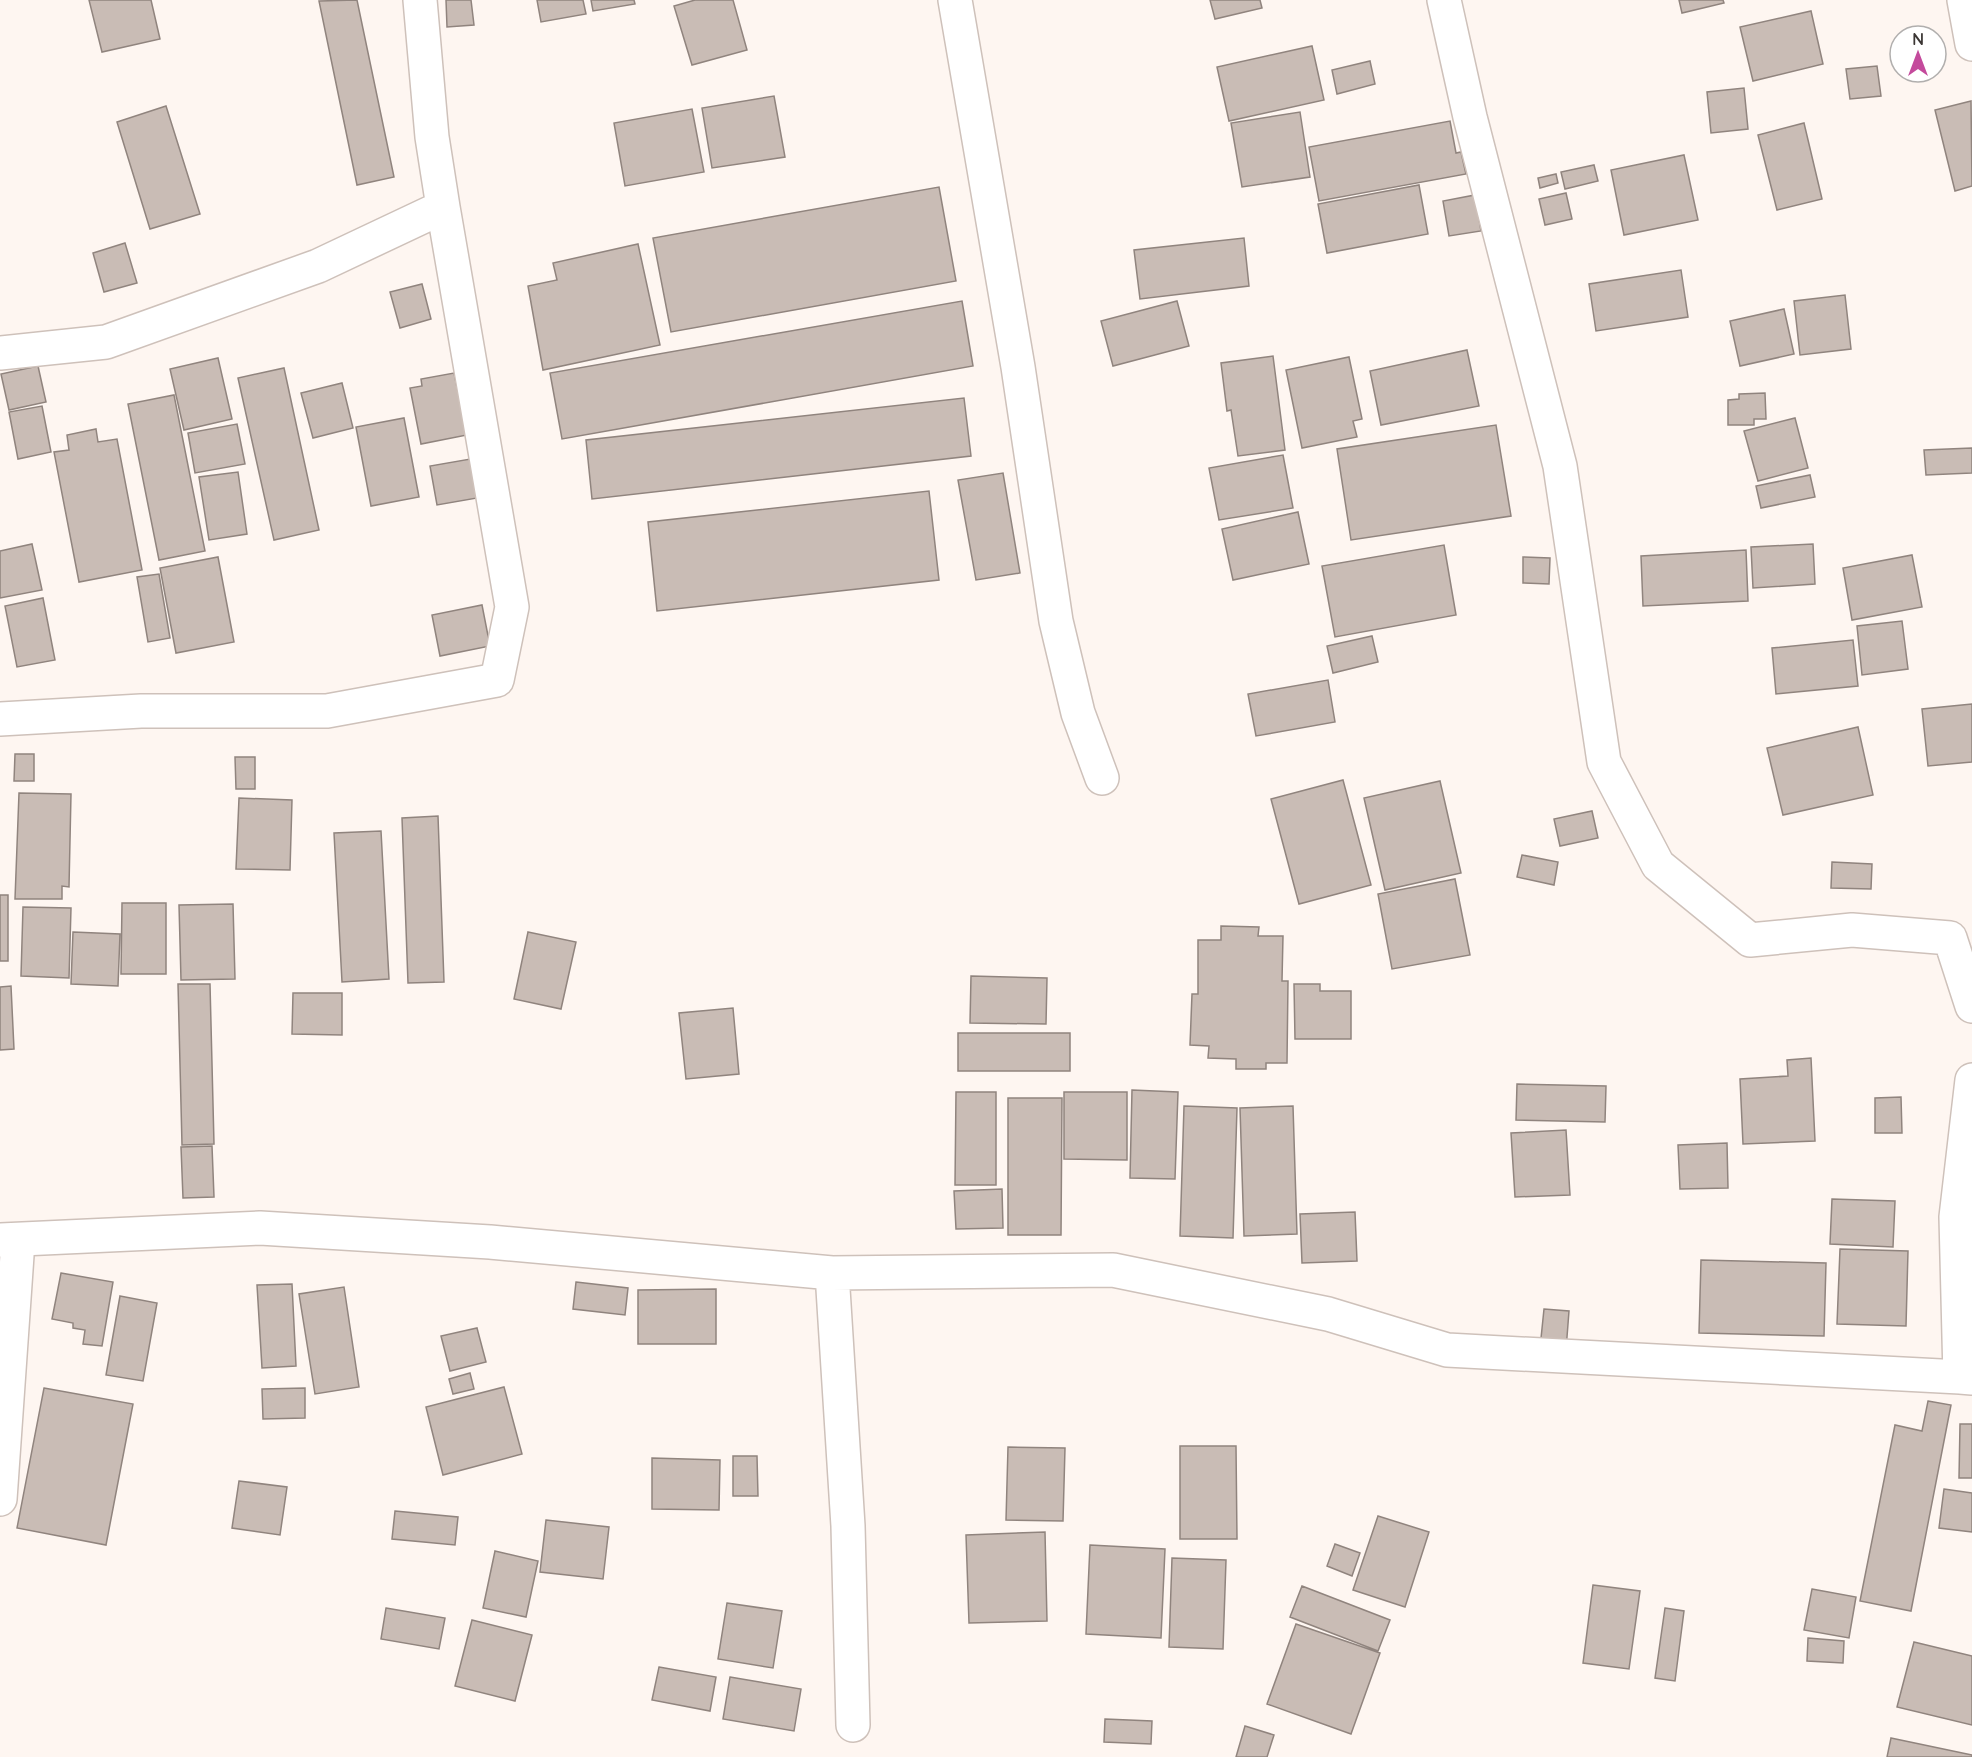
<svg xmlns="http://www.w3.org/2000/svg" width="1972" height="1757" font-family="Quicksand,sans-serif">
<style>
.building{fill:#c9bcb5;stroke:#90847e;stroke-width:1.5}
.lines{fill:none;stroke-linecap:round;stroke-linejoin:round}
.street-casing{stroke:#cec1ba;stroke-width:36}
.street{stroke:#fff;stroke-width:33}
</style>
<rect width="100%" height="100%" fill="#fef6f1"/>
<path class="building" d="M89,0H151L160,39L102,52Z
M357,0L394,177L357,185L319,1Z
M446,0H471L474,25L447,27Z
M537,0H583L586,14L541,22Z
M591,0H634L635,4L593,11Z
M695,0H733L747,50L692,65L674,6Z
M1210,0H1260L1262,8L1215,19Z
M1679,0H1723L1724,3L1682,13Z
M1811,11L1823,64L1753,81L1740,27Z
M1312,46L1324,100L1229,121L1217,67Z
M1370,61L1375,84L1337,94L1332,70Z
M1877,66L1881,96L1850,99L1846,69Z
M1744,88L1748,129L1711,133L1707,92Z
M774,96L785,157L712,168L702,108Z
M1971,101L1972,186L1955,191L1935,110Z
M166,106L200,214L150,229L117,122Z
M692,109L704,172L625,186L614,123Z
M1300,112L1310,177L1242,187L1231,123Z
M1450,121L1456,153L1461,152L1466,174L1319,201L1309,147Z
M1804,123L1822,199L1777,210L1758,135Z
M1684,155L1698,220L1624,235L1611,170Z
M1594,165L1598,181L1565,189L1561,172Z
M1556,174L1558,183L1540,188L1538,178Z
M1419,185L1428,234L1327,253L1318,204Z
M939,187L956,281L671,332L653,238Z
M1566,193L1572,219L1545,225L1539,199Z
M1475,195L1481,231L1449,236L1443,201Z
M1244,238L1249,286L1140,299L1134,250Z
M125,243L137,283L104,292L93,253Z
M638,244L660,345L543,370L528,286L557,280L553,263Z
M1681,270L1688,317L1596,331L1589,284Z
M422,284L431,319L400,328L390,292Z
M1845,295L1851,349L1800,355L1794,301Z
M962,301L973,366L562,439L550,373Z
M1177,301L1189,346L1113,366L1101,321Z
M1784,309L1794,354L1740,366L1730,321Z
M1467,350L1479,406L1381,425L1370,371Z
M1273,356L1285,450L1238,456L1231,410L1227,411L1221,363Z
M1349,357L1362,419L1353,421L1357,437L1302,448L1286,370Z
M218,358L232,419L184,430L170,369Z
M38,366L46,402L9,410L1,374Z
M284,368L319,530L274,540L238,378Z
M454,373L467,435L421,444L410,388L422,386L421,379Z
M342,383L353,428L313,438L301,393Z
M1765,393L1766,419H1754V425H1728V400L1739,399V394Z
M174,395L205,551L159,560L128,404Z
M964,398L971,456L592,499L586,440Z
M42,406L51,452L18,459L9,412Z
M404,418L419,497L371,506L356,427Z
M1795,418L1808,468L1758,481L1744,431Z
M237,424L245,464L195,473L188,433Z
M1496,425L1511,516L1351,540L1337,449Z
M96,429L98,442L117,439L142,570L79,582L54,452L69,450L67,435Z
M1972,448V473L1926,475L1924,450Z
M1283,455L1293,508L1219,520L1209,468Z
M476,458L483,497L437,505L430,466Z
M238,472L247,534L209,540L199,477Z
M1003,473L1020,573L976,580L958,480Z
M1810,475L1815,497L1761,508L1756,486Z
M929,491L939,580L657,611L648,522Z
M1298,512L1309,564L1233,580L1222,529Z
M32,544L42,590L0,598V551Z
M1813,544L1815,584L1753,588L1751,547Z
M1444,545L1456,615L1335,637L1322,566Z
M1746,550L1748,601L1643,606L1641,556Z
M1912,555L1922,607L1852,620L1843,568Z
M218,557L234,642L176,653L160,568Z
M1523,557L1550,558L1549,584L1523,583Z
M159,574L170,638L148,642L137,577Z
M43,598L55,660L17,667L5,606Z
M482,605L490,646L440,656L432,615Z
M1902,621L1908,669L1862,675L1857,626Z
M1372,636L1378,662L1333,673L1327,646Z
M1853,640L1858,686L1776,694L1772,648Z
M1328,680L1335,722L1256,736L1248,694Z
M1972,704V762L1928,766L1922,709Z
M1858,727L1873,795L1783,815L1767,748Z
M15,754H34V781H14Z
M235,757H255V789H236Z
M1343,780L1371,885L1299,904L1271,799Z
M1440,781L1461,873L1385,890L1364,798Z
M19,793L71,794L69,887L62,886V899H15Z
M239,798L292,800L290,870L236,869Z
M1592,811L1598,838L1560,846L1554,819Z
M438,816L444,982L408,983L402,818Z
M381,831L389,979L342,982L334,833Z
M1522,855L1558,862L1554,885L1517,877Z
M1832,862L1872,864L1871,889L1831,888Z
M1455,879L1470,955L1392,969L1378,894Z
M0,895H8V961H0Z
M122,903H166V974H121Z
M233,904L235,979L181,980L179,905Z
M23,907L71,908L69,978L21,976Z
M1221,926L1259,927L1258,936H1283L1282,981H1288L1287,1063H1266V1069H1236V1059L1208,1058L1209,1046L1190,1045L1192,994H1198V940H1221Z
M73,932L120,934L118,986L71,984Z
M528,932L576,942L561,1009L514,999Z
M971,976L1047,978L1046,1024L970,1023Z
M178,984H210L214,1144L182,1145Z
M1294,984H1320V991H1351V1039H1295Z
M11,986L14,1049L0,1050V987Z
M293,993H342V1035L292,1034Z
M733,1008L739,1074L686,1079L679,1013Z
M958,1033H1070V1071H958Z
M1811,1058L1815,1141L1743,1144L1740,1079L1788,1076L1787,1060Z
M1517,1084L1606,1086L1605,1122L1516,1120Z
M1132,1090L1178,1092L1175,1179L1130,1178Z
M956,1092H996V1185H955Z
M1064,1092H1127V1160L1064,1159Z
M1901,1097L1902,1133H1875V1098Z
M1008,1098H1062L1061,1235H1008Z
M1184,1106L1237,1108L1233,1238L1180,1236Z
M1293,1106L1297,1234L1244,1236L1240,1108Z
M1566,1130L1570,1195L1515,1197L1511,1133Z
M1727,1143L1728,1188L1680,1189L1678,1145Z
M212,1146L214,1197L183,1198L181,1147Z
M1002,1189L1003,1228L956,1229L954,1191Z
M1832,1199L1895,1201L1893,1247L1830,1244Z
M1355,1212L1357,1261L1302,1263L1300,1214Z
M1840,1249L1908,1251L1906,1326L1837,1324Z
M1701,1260L1826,1263L1824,1336L1699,1333Z
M61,1273L113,1282L102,1346L83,1344L85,1330L73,1328V1323L52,1319Z
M576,1282L628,1288L625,1315L573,1309Z
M292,1284L296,1366L262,1368L257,1285Z
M344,1287L359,1387L315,1394L299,1294Z
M716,1289V1344H638V1290Z
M120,1296L157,1303L143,1381L106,1375Z
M1544,1309L1569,1311L1566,1350L1540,1348Z
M477,1328L486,1362L450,1371L441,1336Z
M470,1373L474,1389L453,1394L449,1379Z
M504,1387L522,1454L443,1475L426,1407Z
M44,1388L133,1404L106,1545L17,1528Z
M305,1388V1418L263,1419L262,1389Z
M1928,1401L1951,1405L1911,1611L1860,1601L1895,1425L1922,1431Z
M1960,1424H1972V1478H1959Z
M1180,1446H1236L1237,1539H1180Z
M1008,1447L1065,1448L1063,1521L1006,1520Z
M733,1456H757L758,1496H733Z
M652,1458L720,1460L719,1510L652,1509Z
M239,1481L287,1487L280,1535L232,1528Z
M1944,1489L1972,1493V1532L1939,1528Z
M395,1511L458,1517L455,1545L392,1539Z
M1378,1516L1429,1532L1405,1607L1353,1590Z
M546,1520L609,1527L603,1579L540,1572Z
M1045,1532L1047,1621L969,1623L966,1535Z
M1335,1544L1360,1553L1352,1576L1327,1566Z
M1090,1545L1165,1549L1161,1638L1086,1634Z
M495,1551L538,1561L526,1617L483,1608Z
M1172,1558L1226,1560L1223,1649L1169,1647Z
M1593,1585L1640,1591L1629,1669L1583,1663Z
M1302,1586L1390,1620L1378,1651L1290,1617Z
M1812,1589L1856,1597L1849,1638L1804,1630Z
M727,1603L782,1611L773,1668L718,1659Z
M386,1608L445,1618L439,1649L381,1639Z
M1665,1608L1684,1611L1675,1681L1655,1678Z
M472,1620L532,1635L515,1701L455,1686Z
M1296,1624L1380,1653L1351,1734L1267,1704Z
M1808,1638L1844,1641L1843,1663L1807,1661Z
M1914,1642L1972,1656V1725L1897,1707Z
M659,1667L716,1677L710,1711L652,1700Z
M730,1677L801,1689L794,1731L723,1719Z
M1105,1719L1152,1721L1151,1744L1104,1742Z
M1245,1726L1274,1735L1267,1757H1236Z
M1891,1738L1972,1755V1757H1887Z"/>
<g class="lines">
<defs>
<path id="street" d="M955,0L1018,367L1056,621L1078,713L1102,778
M1444,0L1470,117L1560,466L1604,762L1658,865L1750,940L1852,930L1950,938L1972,1006
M1964,0L1972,44
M0,353L106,342L318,266L443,207L432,137L420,0
M0,719L141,711H327L497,680L512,607L443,207
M1972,1080L1956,1217L1960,1377L1972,1378
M0,1240L260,1228L490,1242L832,1273L848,1526L853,1725
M832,1273L1113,1270L1328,1314L1447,1350L1960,1377
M0,1499L18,1241"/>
</defs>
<use href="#street" class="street-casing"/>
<use href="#street" class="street"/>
</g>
<g transform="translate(1918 54)"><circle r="28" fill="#ffffff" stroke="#b1afae" stroke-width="1.5"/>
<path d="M0-4.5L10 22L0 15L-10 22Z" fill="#c44a9c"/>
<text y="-9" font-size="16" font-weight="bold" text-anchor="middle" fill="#3b3634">N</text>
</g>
</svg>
